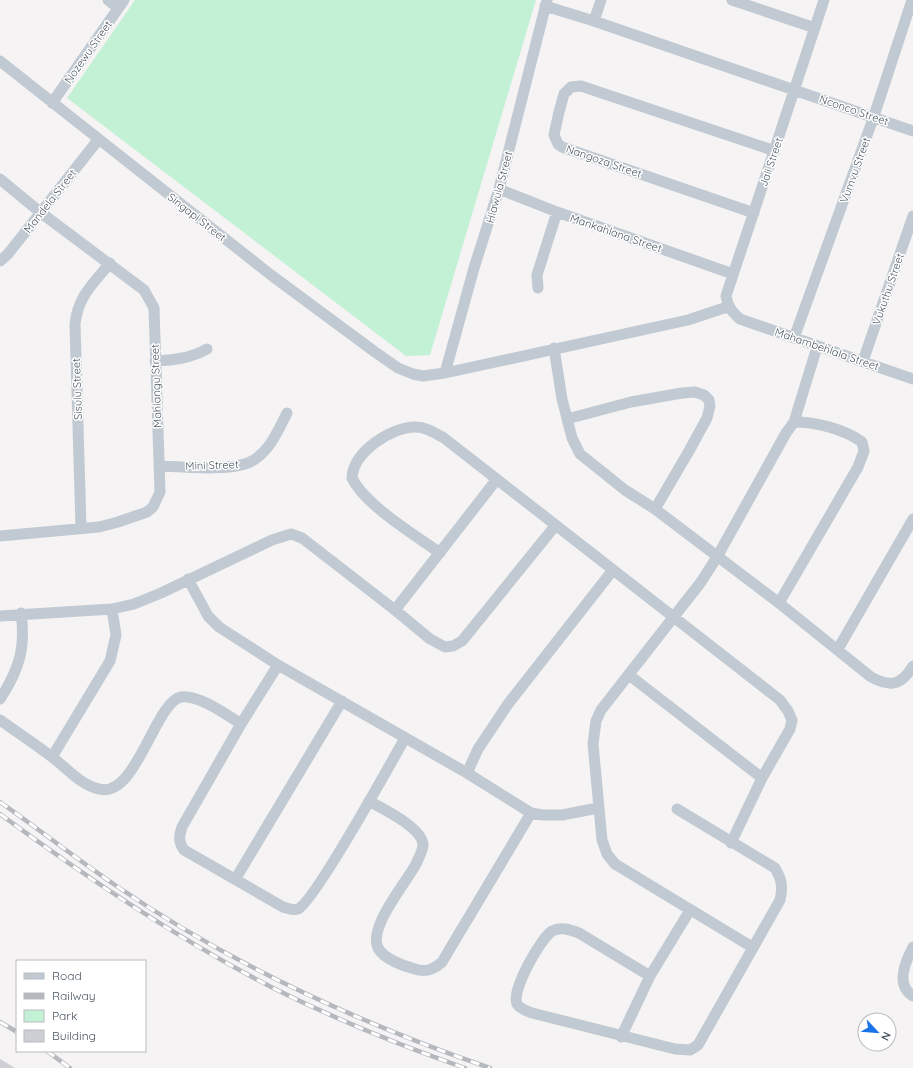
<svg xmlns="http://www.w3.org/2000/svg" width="913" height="1068" font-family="Quicksand,sans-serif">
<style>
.green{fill:#c3f1d5}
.building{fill:#cdcfd5}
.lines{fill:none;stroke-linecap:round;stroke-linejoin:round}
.street{stroke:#c1cad2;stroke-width:11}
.rail-casing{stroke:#b5b8bd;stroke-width:4.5}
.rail{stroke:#fff;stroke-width:3;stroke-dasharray:9;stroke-linecap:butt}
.labels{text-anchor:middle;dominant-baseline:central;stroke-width:3;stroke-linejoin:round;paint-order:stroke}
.street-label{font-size:11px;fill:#4a5661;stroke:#fff}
</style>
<rect width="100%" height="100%" fill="#f5f3f3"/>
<path class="green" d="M135,0H536L430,355L406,356L67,98Z"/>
<path class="building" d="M0,1059L15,1068H0Z"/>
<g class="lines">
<path class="street" d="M108,0L118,8
M732,0L815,28
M824,0L726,296C728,307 732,312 740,319L913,379
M545,6L594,21L913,131
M594,21L601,0
M0,61L271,275L375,352L398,368L413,374L423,376L445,373L688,320L724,308H730
M52,103L124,0
M0,179L40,212L144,290L154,308L160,492L153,507L147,512L118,522L99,527L0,536
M499,189L557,212L733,274
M754,213L562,147L558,144L554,135L559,112L564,94L571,87L581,86L775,151
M0,261L8,254L98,140
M538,288L537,275L557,212
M794,338L874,116L912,0
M554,348L562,399L572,438L580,454L625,490L655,509L779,603L871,677C890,687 901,686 913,666
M155,361C175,360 191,358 207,349
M863,361L913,216
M445,373L474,268L499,189L547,0
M567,419L631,402L682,393L695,392L704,395L709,400L710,406L707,418L689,451L655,509
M794,422L817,347
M159,466C183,467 227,471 248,463C268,455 278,431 287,413
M81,527L75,324C78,296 93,284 110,263
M440,553C415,535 365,505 352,478C353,452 391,427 415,427C426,427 435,433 444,438L780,700L788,711L792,720L790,729L762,778L731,843
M188,579L208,616L219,627L278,665L467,773L531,813L543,815H562L598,808
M395,610L497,479
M0,616L112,609L134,604L161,593L272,540L291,534L302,538L395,610L430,639L445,647L453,646L462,641L555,526
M838,649L913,519
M278,665L241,724L182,827C179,836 178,841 184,850L283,907C288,908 293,911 298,909C314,902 391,763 405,738
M629,675L762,778
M0,699C19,670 26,648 21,613
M0,720C17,732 35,744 52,757C67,768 80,785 99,789C136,799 155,702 181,697C198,694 227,715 241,724
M52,757L110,661L116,635L112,609
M467,773L478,749L508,704L613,570
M369,801C383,809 421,827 423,844C423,851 419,857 416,864C406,883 368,927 378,948C384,959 404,966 415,969C426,973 434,969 442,962L531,813
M236,878L342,701
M752,947L615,864L607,854L602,840L593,744L596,721L601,710L701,582L717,557L786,433L794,422C816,422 844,429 862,442L864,451L858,467L779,603
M913,947C905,962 895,985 913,996
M650,976L579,933C571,930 561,926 552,931C541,938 511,990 517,1004C520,1009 527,1011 532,1013L675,1049L690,1050L698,1045L780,900C783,887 782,880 775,868L677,809
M621,1037L650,976L690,910"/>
<defs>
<path id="rail" d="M0,802C40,830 78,860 118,887C232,965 359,1023 490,1068
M0,814C87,878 176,938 273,988C335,1019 399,1045 465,1068
M0,1022L17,1032
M47,1051L70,1068"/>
</defs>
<use href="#rail" class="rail-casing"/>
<use href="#rail" class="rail"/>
</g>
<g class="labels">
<g class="street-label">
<text transform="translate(88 52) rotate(-55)">Nozewu Street</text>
<text transform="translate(854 110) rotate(19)">Nconco Street</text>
<text transform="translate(604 161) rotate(19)">Nangoza Street</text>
<text transform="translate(771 162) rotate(-71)">Jali Street</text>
<text transform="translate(855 170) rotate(-70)">Vumvu Street</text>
<text transform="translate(499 187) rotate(-75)">Hlawula Street</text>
<text transform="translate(50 201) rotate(-52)">Mandela Street</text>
<text transform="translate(197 217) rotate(38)">Singapi Street</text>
<text transform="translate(616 233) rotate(19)">Mankahlana Street</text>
<text transform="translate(888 289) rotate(-71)">Vukuthu Street</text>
<text transform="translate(827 349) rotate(19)">Mahambehlala Street</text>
<text transform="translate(156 386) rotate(-92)">Mahlangu Street</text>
<text transform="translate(77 389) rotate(-92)">Sisulu Street</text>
<text transform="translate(212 465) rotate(-2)">Mini Street</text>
</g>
</g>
<rect x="16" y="960" width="130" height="92" fill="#ffffff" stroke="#b7bbc0"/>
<rect x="24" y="973" width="20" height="6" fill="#c1cad2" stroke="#b7bbc0"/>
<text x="52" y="980" font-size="12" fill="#4a5661">Road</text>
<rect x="24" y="993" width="20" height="6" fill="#b5b8bd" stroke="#b7bbc0"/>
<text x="52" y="1000" font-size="12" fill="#4a5661">Railway</text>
<rect x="24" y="1010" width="20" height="12" fill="#c3f1d5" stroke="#b7bbc0"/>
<text x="52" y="1020" font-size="12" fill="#4a5661">Park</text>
<rect x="24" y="1030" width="20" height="12" fill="#cdcfd5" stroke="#b7bbc0"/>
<text x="52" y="1040" font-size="12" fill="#4a5661">Building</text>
<g transform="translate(877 1032) rotate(116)"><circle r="19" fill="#ffffff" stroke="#b7bbc0"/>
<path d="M0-3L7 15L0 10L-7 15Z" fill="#1a73e8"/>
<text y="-6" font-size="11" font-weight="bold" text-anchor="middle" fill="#4a5661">N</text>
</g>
</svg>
